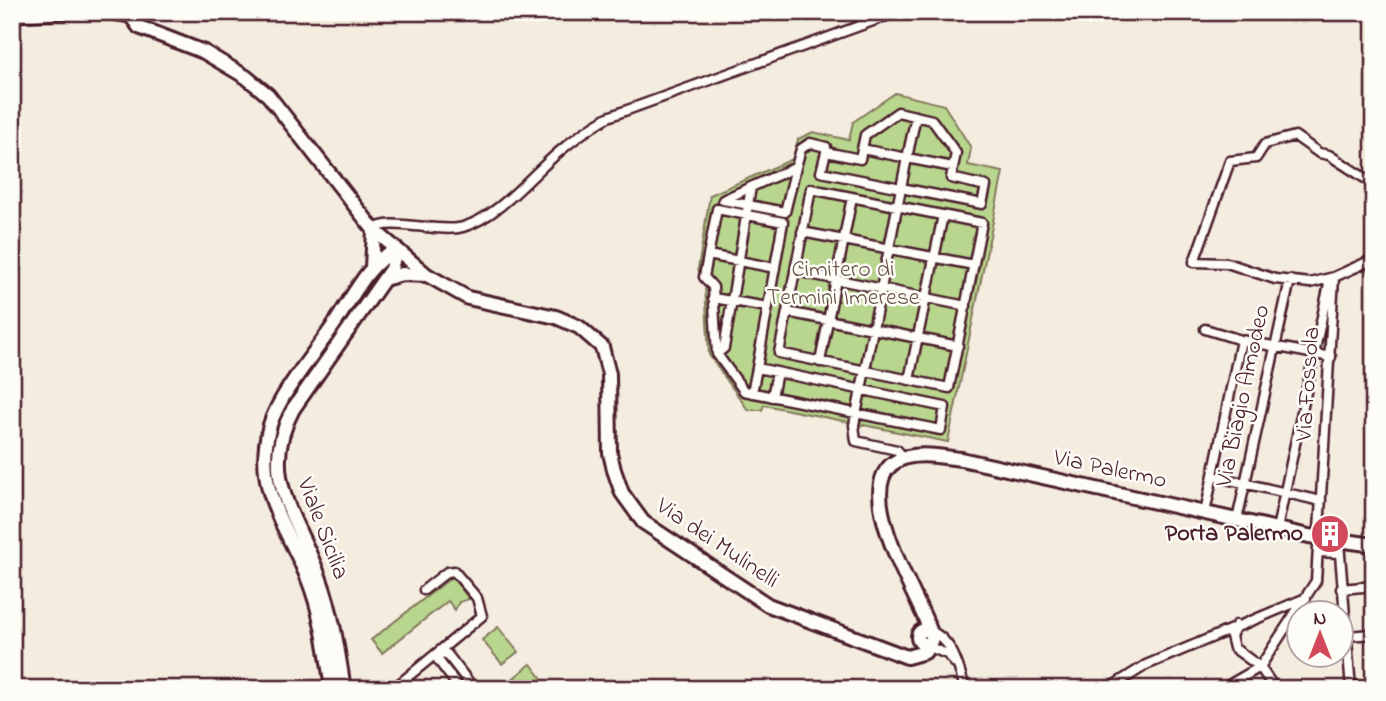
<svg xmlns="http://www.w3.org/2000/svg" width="1386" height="701" font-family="'Indie Flower',sans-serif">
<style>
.green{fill:#b9d68e;stroke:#827a5c;stroke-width:2}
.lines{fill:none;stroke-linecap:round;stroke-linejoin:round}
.street-casing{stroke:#4a1f2b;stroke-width:13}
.secondary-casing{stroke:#4a1f2b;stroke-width:18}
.street{stroke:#fdfcf7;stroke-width:8}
.secondary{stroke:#fdfcf7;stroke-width:12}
.labels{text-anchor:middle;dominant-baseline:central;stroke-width:5;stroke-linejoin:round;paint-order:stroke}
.park-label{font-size:24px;fill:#6b5649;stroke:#fdfcf7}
.street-label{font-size:24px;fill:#4a1f2b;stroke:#fdfcf7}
.poi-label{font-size:24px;font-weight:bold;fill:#4a1f2b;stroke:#fdfcf7;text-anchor:end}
</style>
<rect width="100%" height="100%" fill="#f5ece0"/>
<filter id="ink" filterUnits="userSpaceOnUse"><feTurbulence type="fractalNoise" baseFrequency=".0143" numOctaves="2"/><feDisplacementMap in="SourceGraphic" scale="14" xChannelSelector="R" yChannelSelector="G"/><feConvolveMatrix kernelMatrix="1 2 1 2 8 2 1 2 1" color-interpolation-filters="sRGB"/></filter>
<g filter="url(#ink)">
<path class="green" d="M895,93L944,105L971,148L968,165L1003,172L948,442L764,405L762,410H748L709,355L705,286L698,269L710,195L793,159L798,139L813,132L849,140L853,122Z
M452,577L469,599L459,602L455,610L448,601L382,653L371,640Z
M498,627L518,652L502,664L482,640Z
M531,664L550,689H516L510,681Z"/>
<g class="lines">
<defs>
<path id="street" d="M18,17L95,12L130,18
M862,149L907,158L916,116
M1374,184L1329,155L1319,153L1295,136L1265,144L1256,158L1230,161L1194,262L1227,263L1275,279L1310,283L1334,277L1374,259
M751,187L723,200L785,212L796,167
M811,189L982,223L949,388L779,353Z
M717,209L783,222L757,368L945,407L941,430L744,391L717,354L713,287L704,277Z
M374,230C387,216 439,234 463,227C501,215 530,176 560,151C575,138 591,127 608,117L898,12
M802,232L974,265
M708,255L775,268
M795,271L966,306
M713,298L768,307
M787,312L958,346
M1205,329L1241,340L1331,357
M717,354L724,348L751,187L796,167L801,149L810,143L826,147V152
M820,362L852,197
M909,380L943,215
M752,393L757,368
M772,397L777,372
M904,458L897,450L856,441L854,425L901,188L982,204L986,186L951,178L956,153L932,120L898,112L865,135L860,159L826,152L821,172L901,188L907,158L953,167
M1213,476L1321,501
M1205,513L1241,340
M1237,520L1290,280
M1277,529L1330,279
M1339,542L1351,689
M1318,552L1338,553
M1341,589L1374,586
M1236,625L1231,636L1234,648L1260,667L1275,689
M927,630C952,637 959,667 965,689
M1346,636L1374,634
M922,644L947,654L955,663
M1351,685L1369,689
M393,689L482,616L477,598L454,571L447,572L424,590
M460,689L438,660L440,653L447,654L474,689
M1108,689L1146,665L1306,598
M1222,689L1260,667L1316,581L1334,277"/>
<path id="secondary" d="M128,12L139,27L204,52L246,77L268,95L374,230L427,275L468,298L556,317L579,327L602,347L609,374L610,453L614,470L622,493L643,522L768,605L907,657L925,652L931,641
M372,267L374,230
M384,279L402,274L427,275
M918 637a7 7 0 1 1 14 0a7 7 0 1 1-14 0Z
M931,633C920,598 839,474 907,457C924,453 944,457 961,459L1309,536L1374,545
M332,689C327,655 323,622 312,590C292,531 251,493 270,425C280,393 314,354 333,326C350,302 369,260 396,250
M344,689C338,652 333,614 320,579C298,518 257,476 293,409L391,269L396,250"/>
</defs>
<use href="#street" class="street-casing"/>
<use href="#secondary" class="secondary-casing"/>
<use href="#street" class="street"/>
<use href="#secondary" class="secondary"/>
</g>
</g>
<defs>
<symbol id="building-disc" viewBox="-11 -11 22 22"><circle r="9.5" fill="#d1495b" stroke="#fdfcf7"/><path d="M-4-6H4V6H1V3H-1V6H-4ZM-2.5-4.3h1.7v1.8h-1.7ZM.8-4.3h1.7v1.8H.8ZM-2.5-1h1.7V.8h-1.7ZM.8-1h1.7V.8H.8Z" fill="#fff"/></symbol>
</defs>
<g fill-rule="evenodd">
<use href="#building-disc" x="1308" y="512" width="44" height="44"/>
</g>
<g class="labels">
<g class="park-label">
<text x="843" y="270">Cimitero di<tspan x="843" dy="28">Termini Imerese</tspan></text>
</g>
<g class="street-label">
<text transform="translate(1309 384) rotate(-86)">Via Fossola</text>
<text transform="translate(1244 396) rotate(-78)">Via Biagio Amodeo</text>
<text transform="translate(1110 470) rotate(12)">Via Palermo</text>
<text transform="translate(322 529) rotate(69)">Viale Sicilia</text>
<text transform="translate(717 544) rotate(34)">Via dei Mulinelli</text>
</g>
<g class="poi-label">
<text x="1303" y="534">Porta Palermo</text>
</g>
</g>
<rect width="1386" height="701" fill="none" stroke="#fdfcf7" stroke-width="42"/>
<rect x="21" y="21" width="1344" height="659" fill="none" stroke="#4a1f2b" stroke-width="2.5" filter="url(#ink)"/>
<g transform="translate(1320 634)"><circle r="33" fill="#fdfcf7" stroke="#b5a4a5" stroke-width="2"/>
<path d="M0-5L12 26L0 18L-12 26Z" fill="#d1495b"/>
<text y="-10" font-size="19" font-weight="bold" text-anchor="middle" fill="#4a1f2b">N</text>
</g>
</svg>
